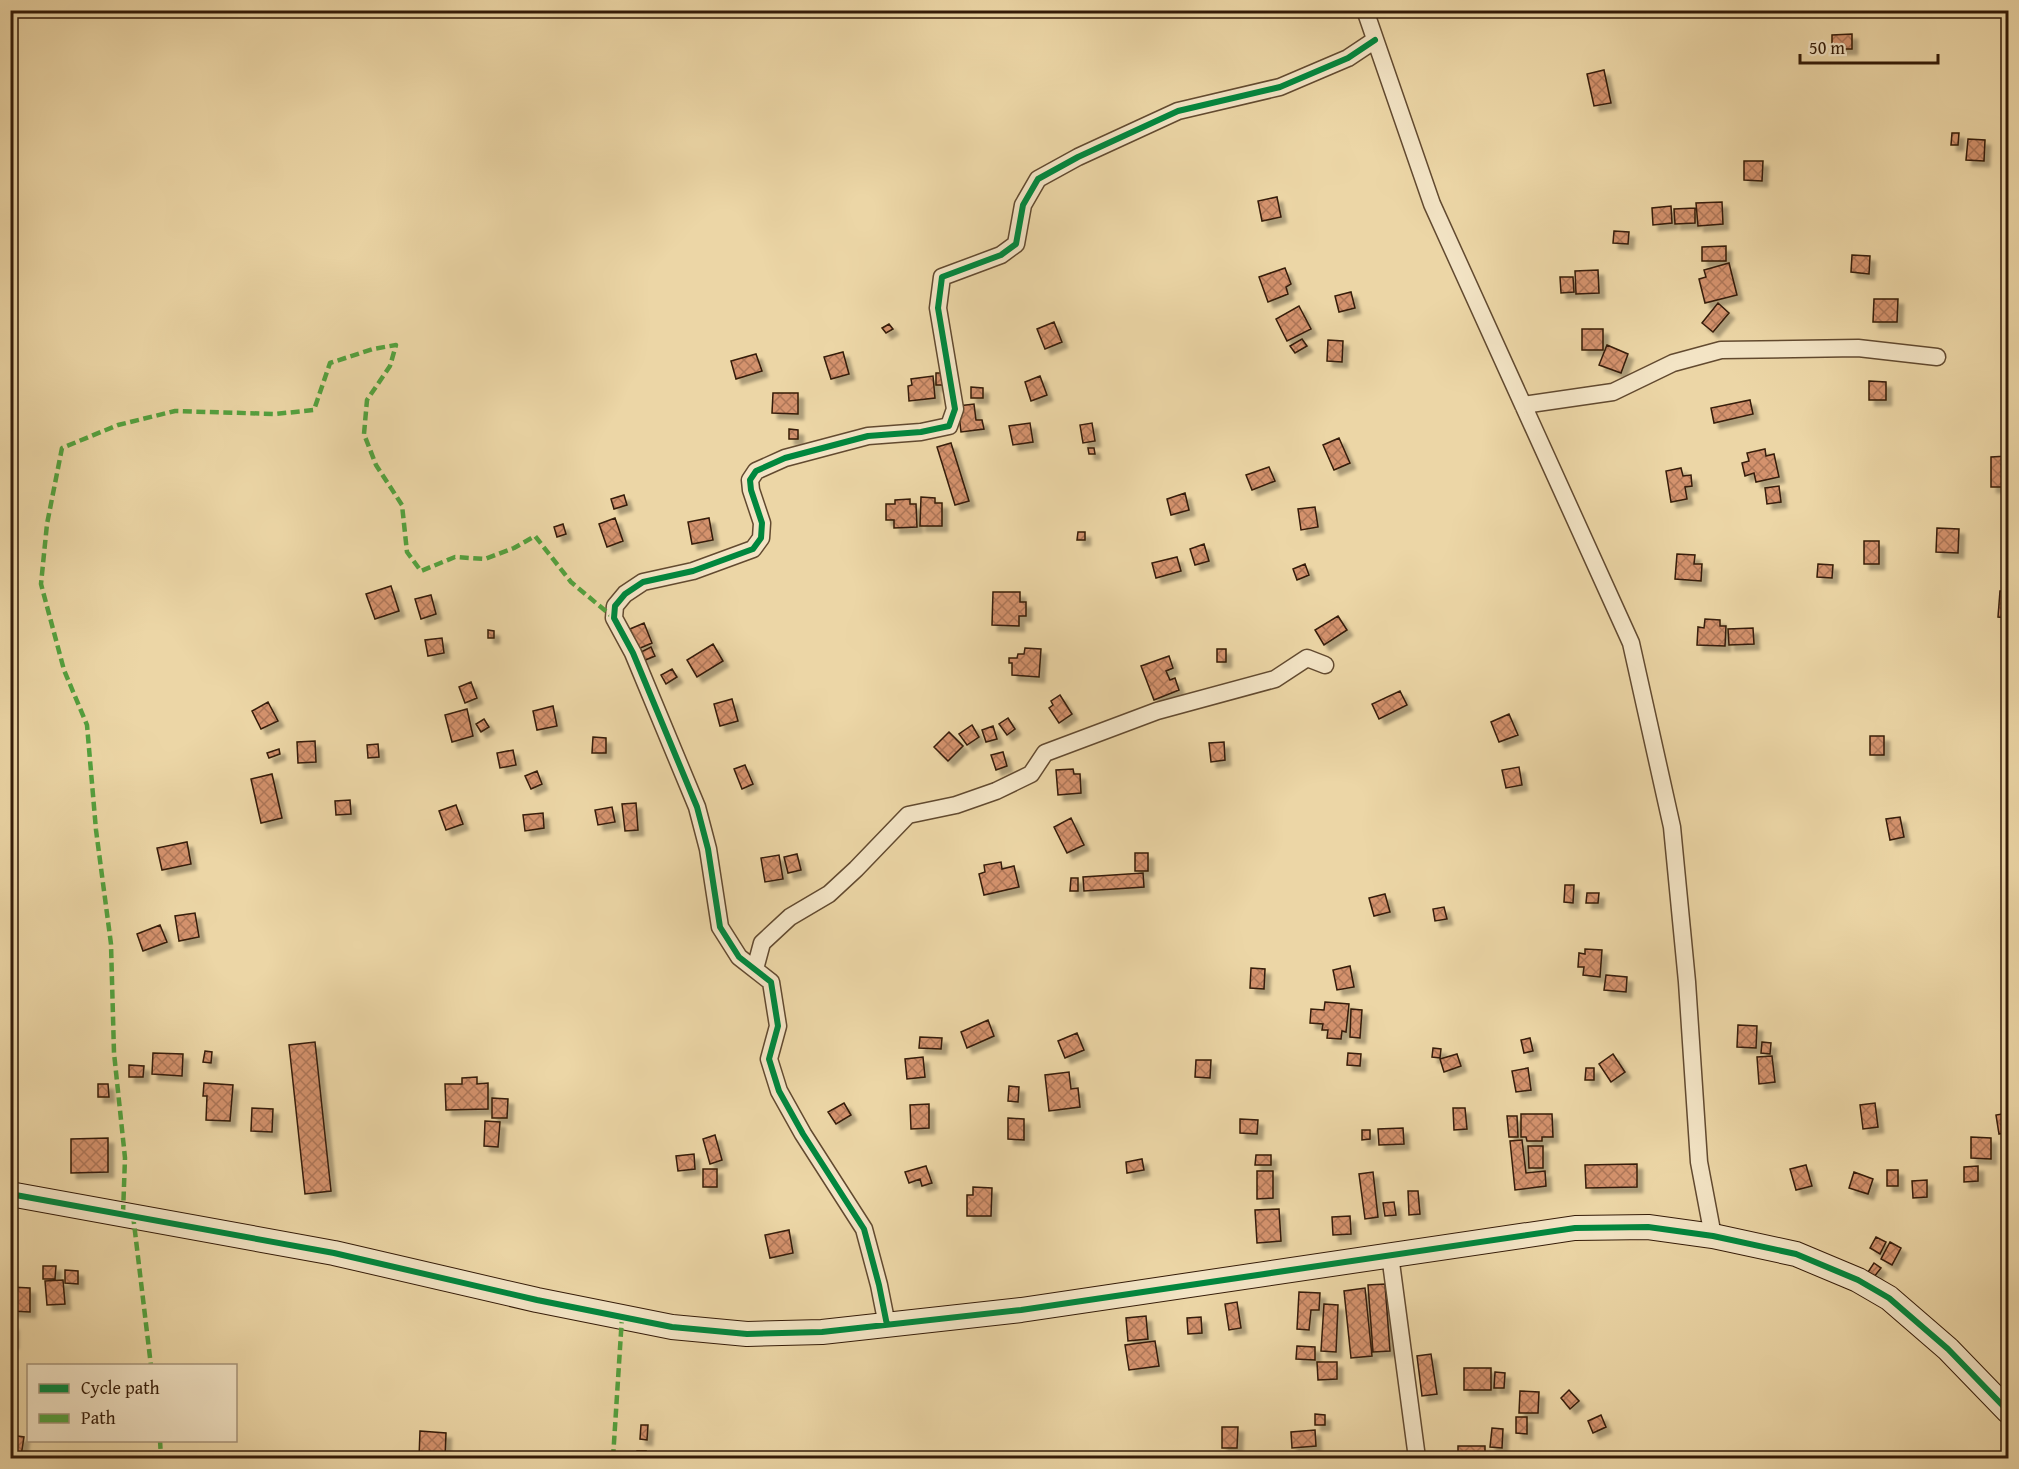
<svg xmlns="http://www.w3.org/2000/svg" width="2019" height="1469" font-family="'Gentium Book Plus',serif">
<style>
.building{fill:url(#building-cross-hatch);stroke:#341b08;stroke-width:1.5;filter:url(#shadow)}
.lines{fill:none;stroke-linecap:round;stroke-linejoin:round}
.street-casing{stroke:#624a30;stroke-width:19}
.secondary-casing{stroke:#341b08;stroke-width:26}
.street{stroke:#f3e4c5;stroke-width:16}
.secondary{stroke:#f3e4c5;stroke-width:24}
.quiet{stroke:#53a13e;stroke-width:4.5;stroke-dasharray:9 4.5;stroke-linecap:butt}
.cycleway-casing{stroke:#f3e4c5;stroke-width:10}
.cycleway{stroke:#00873e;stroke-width:6}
</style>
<defs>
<pattern id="building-cross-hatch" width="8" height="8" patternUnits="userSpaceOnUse" patternTransform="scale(1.5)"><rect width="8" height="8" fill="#d4926d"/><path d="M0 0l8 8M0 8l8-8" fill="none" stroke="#ad7658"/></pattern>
<filter id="shadow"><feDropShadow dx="5.5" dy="5.5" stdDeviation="1.5" flood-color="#0004"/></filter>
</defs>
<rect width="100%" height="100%" fill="#ecd6a6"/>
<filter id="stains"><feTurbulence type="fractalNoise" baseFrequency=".00333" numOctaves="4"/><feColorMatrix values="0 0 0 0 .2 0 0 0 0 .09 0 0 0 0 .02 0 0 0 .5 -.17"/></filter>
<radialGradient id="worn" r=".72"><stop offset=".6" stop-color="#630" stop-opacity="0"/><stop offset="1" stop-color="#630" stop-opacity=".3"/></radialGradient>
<path class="building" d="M1852,34V49H1832V35Z
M1604,70L1611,103L1594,106L1587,74Z
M1952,133H1959L1958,145H1951Z
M1968,139L1985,140L1984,161L1966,160Z
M1744,161H1763L1762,181L1744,180Z
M1277,197L1281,217L1262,221L1258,201Z
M1722,202L1723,224L1698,226L1696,203Z
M1671,206L1672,223L1653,225L1652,208Z
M1695,208V223L1675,224L1674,209Z
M1614,231L1629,232L1628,244L1613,243Z
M1726,246V261H1702V247Z
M1852,255L1870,256L1869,274L1851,272Z
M1729,263L1737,295L1705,303L1699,279L1706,277L1704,270Z
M1285,268L1291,284L1286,287L1288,294L1268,302L1259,277Z
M1598,270L1599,293L1576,294L1575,271Z
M1560,277H1573L1574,292L1561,293Z
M1351,292L1355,308L1339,312L1335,296Z
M1874,299H1898L1897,322H1873Z
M1718,303L1729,313L1713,332L1702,323Z
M1299,306L1311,329L1287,341L1276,319Z
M1054,322L1062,342L1045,349L1037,329Z
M889,324L893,329L886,333L882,328Z
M1582,329H1603V350H1582Z
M1302,339L1307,346L1295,353L1290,346Z
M1328,340L1343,341L1342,362L1327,361Z
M1607,345L1628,354L1621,373L1599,365Z
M843,352L849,374L831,379L824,357Z
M756,354L762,371L736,379L731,361Z
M936,373H943V385H936Z
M933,376L935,398L909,401L908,386L912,385L911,379Z
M1040,376L1047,395L1031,401L1025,382Z
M1869,381L1886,382V400H1869Z
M971,387L983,388V398H971Z
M773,393H798V414L772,413Z
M1750,400L1753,414L1714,423L1711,408Z
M974,404L976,420H982L984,429L961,432L958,406Z
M1030,423L1033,442L1013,445L1009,426Z
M1092,423L1095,441L1083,443L1080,425Z
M789,429L798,430V439H789Z
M1339,438L1350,463L1334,470L1323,445Z
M951,443L969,501L955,505L937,447Z
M1088,448H1094L1095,454H1089Z
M1765,449L1766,456L1774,454L1779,477L1756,482L1754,473L1745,476L1742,463L1749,461L1747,453Z
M2008,456V487H1991V457Z
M1269,467L1275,481L1252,490L1246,475Z
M1681,468L1683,476L1691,475L1692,486L1685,487L1687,499L1671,502L1666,471Z
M1779,486L1781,502L1767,504L1765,488Z
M1185,493L1189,510L1171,515L1167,499Z
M624,495L627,505L614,509L611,499Z
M921,497L935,498V503H942V526H920Z
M910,499V504H916L917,527L894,528V520H886V504H895V500Z
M1315,507L1318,527L1301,530L1298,509Z
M615,518L623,541L607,547L599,524Z
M709,518L713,540L692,544L688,522Z
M563,524L566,534L557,537L554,527Z
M1937,528L1959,529L1958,553L1936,552Z
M1078,532H1085V540H1077Z
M1864,541H1879V564H1864Z
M1204,544L1209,561L1195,565L1190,549Z
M1677,554L1695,555L1694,564H1702L1701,581L1675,579Z
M1177,557L1181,571L1156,578L1152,563Z
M1305,564L1309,575L1297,580L1293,569Z
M1818,564L1833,565L1832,578L1817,577Z
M2006,581H2008V618L1998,617L2000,591H2005Z
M391,586L399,611L375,619L366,594Z
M993,592H1020V602H1026V616H1019V626L992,625Z
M431,595L436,614L421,619L415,599Z
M1338,616L1347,630L1324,645L1315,630Z
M1705,619L1720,620V626H1726L1725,646L1697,645L1698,627L1704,628Z
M644,623L652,643L638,649L630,629Z
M1753,628L1754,644L1729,645L1728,629Z
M488,630L494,631V638H488Z
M442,638L444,653L428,656L425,640Z
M713,644L723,661L697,677L687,660Z
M651,647L655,656L643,661L639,653Z
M1025,648L1041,649L1039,677L1012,675V663H1009V658H1017L1018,654H1024Z
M1217,649H1226V662H1217Z
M1169,656L1173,668L1166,671L1170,680L1175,678L1179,690L1154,700L1141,666Z
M672,669L677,677L666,684L661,675Z
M471,682L477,698L465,703L459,687Z
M1400,691L1407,705L1379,719L1372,704Z
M1060,695L1072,714L1059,723L1049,708L1053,705L1051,701Z
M732,699L738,721L720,726L714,704Z
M268,702L278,721L261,729L252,711Z
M553,706L557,726L537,730L533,711Z
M467,709L473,736L452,742L445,715Z
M1509,714L1518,735L1499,742L1491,722Z
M1008,718L1015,729L1007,735L999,724Z
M484,719L489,727L481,732L476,724Z
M972,725L979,737L967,745L959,734Z
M993,726L997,739L986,742L982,730Z
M949,732L963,746L948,761L934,747Z
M1870,736H1884V755H1870Z
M593,737L606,738V753H592Z
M315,741L316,762L298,763L297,742Z
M1224,742L1225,760L1211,762L1209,743Z
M378,744L379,757L368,758L367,745Z
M279,749L280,754L269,758L267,753Z
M513,750L516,765L500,768L497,753Z
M1003,752L1007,766L996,770L991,755Z
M745,765L753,784L742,789L734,769Z
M1519,767L1522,785L1506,788L1502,770Z
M1073,769L1074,774H1080L1081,793L1058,795L1056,770Z
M537,771L542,784L531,789L525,776Z
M272,774L282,818L261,823L251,779Z
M350,800L351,814L336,815L335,801Z
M636,803L638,830L625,831L622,804Z
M456,805L463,824L446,830L439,811Z
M612,807L615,822L598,825L595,810Z
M543,813L544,828L525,831L523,815Z
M1900,817L1904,837L1890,840L1886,819Z
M1071,818L1084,845L1067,853L1054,827Z
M187,842L191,864L162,870L157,848Z
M1135,853H1148V871H1135Z
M797,854L801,870L788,873L784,857Z
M779,855L783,879L765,882L761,858Z
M1001,862L1002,869L1014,866L1019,887L984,895L979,874L985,872L984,865Z
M1143,873L1144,887L1084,891L1083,877Z
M1071,878H1078V891H1070Z
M1565,885H1574L1573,903L1564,902Z
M1587,893H1599L1598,903H1586Z
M1385,894L1390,912L1374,916L1369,898Z
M1444,907L1447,919L1435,921L1433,909Z
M195,913L199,937L179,941L175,916Z
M160,925L167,942L143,951L137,934Z
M1585,949L1602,950L1600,977L1583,975L1584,967H1578L1579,953L1585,954Z
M1350,966L1354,987L1337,990L1333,970Z
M1251,968L1265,969L1264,989L1250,988Z
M1606,975L1627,977L1626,992L1604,990Z
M1325,1002L1349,1004L1346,1032L1342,1031L1341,1039L1327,1038L1328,1030H1322L1323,1024L1310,1023L1311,1009L1324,1010Z
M1351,1009L1362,1010L1360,1038L1350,1037Z
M988,1020L994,1036L967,1048L961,1032Z
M1738,1025L1757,1026L1756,1048L1737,1047Z
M1077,1033L1084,1050L1065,1058L1058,1041Z
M920,1037L942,1038L941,1049L919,1048Z
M1530,1038L1533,1051L1524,1053L1521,1040Z
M315,1042L331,1191L305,1194L289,1045Z
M1762,1042L1771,1043L1770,1054L1761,1053Z
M1433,1048L1441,1049L1440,1058L1432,1057Z
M205,1051L212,1052L211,1063L203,1062Z
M153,1053L183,1054L182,1076L152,1074Z
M1348,1053L1361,1054L1360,1066L1347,1065Z
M1457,1054L1461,1066L1444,1072L1440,1059Z
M1613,1054L1625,1072L1611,1082L1599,1064Z
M1772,1056L1775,1082L1759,1084L1757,1057Z
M923,1057L925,1077L907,1079L905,1059Z
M1196,1060H1211L1210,1078L1195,1077Z
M129,1065L144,1066L143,1077H129Z
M1528,1068L1531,1090L1516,1092L1512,1071Z
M1586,1068H1594V1080H1585Z
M1069,1072L1071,1089L1078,1088L1080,1107L1049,1111L1045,1075Z
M477,1077V1084L488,1083V1109L446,1110L445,1084H462V1078Z
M204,1083L233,1085L230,1121L206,1120L207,1096H203Z
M98,1084H108L109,1097H98Z
M1009,1086L1019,1087L1018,1102L1008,1101Z
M492,1098L508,1099L507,1118H492Z
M844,1103L851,1115L836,1124L828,1112Z
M1875,1103L1878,1127L1863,1129L1860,1105Z
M929,1104V1128L911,1129L910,1105Z
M252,1108L273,1109L272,1132L251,1131Z
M1453,1108H1465L1467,1129L1454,1130Z
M2008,1113V1132L1999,1134L1996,1115Z
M1521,1114H1552L1553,1137H1542V1141H1527L1526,1137H1521Z
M1507,1116H1517L1518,1137H1509Z
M1008,1118L1024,1119V1140L1008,1139Z
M1240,1119L1258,1120L1257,1134L1240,1133Z
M485,1121L500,1122L498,1147L484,1146Z
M1403,1128L1404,1144L1379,1145L1378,1129Z
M1362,1130H1370V1139L1362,1140Z
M715,1135L722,1160L710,1164L703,1139Z
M1971,1137L1991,1138V1159L1971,1158Z
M108,1138V1172L71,1173V1139Z
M1522,1140L1526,1173L1545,1171L1546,1186L1515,1190L1510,1141Z
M1528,1146H1543V1168H1529Z
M694,1154L695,1169L678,1171L676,1156Z
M1256,1155H1271V1165H1255Z
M1142,1159L1144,1170L1127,1173L1126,1162Z
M1637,1164V1187L1586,1188L1585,1165Z
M1806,1165L1812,1186L1796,1190L1790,1169Z
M926,1166L932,1183L922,1186L920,1179L909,1183L905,1172Z
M1978,1166V1181L1964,1182V1167Z
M703,1169H717V1187H703Z
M1887,1170H1898V1186H1887Z
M1257,1171H1273V1198L1257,1199Z
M1373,1172L1378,1217L1365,1219L1359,1174Z
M1854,1172L1873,1179L1868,1194L1849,1188Z
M1927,1180V1197L1913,1198L1912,1181Z
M973,1187L992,1188L991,1216H967V1195H973Z
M1408,1191H1418L1420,1214L1409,1215Z
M1394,1202L1396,1215L1385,1216L1383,1203Z
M1279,1209L1281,1241L1257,1243L1255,1210Z
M1350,1216L1351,1234L1333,1235L1332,1217Z
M789,1230L793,1253L770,1258L765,1235Z
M1876,1237L1886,1242L1880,1254L1870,1248Z
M1890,1242L1901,1248L1892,1265L1881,1259Z
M1874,1263L1881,1268L1874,1277L1868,1272Z
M43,1266H56L55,1279H43Z
M65,1270L78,1271V1284L65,1283Z
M63,1280L65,1304L47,1305L45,1281Z
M1385,1284L1390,1351L1373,1352L1368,1285Z
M11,1287L30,1288V1312L11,1311Z
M1365,1288L1372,1356L1351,1358L1344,1291Z
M1299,1292L1320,1293L1319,1310H1311L1309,1330L1297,1329Z
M1237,1302L1241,1328L1229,1330L1225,1304Z
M1324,1304L1338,1305L1336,1352L1321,1351Z
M1146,1316L1148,1339L1128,1341L1126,1318Z
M1201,1317L1202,1333L1188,1334L1187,1318Z
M10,1325H13V1343H10Z
M1155,1341L1159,1366L1129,1370L1125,1345Z
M1297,1346L1315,1347V1360L1296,1359Z
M1431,1354L1437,1394L1422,1396L1417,1356Z
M1317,1362H1337V1379L1318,1380Z
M1464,1368H1491V1390H1464Z
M1495,1372L1505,1373L1504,1388H1494Z
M1569,1390L1579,1401L1570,1409L1561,1398Z
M1520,1391L1539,1392L1538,1413H1519Z
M1315,1414L1325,1415V1425H1315Z
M1601,1415L1606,1427L1593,1433L1588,1421Z
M1516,1417H1527V1434L1516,1433Z
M641,1425H648L647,1440L640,1439Z
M1222,1427H1238L1237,1448H1222Z
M1492,1428L1503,1429L1502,1448L1490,1447Z
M1315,1430L1316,1446L1292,1448L1291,1432Z
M420,1431L446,1433L445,1458H419Z
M10,1435L24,1437L21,1456L10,1455Z
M1458,1446H1485V1458H1458Z
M637,1451H646L645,1458H636Z"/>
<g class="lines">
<defs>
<path id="street" d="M1365,10L1432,204L1631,643L1672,827L1687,982L1699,1162L1713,1236
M1523,405L1613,392L1673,363L1721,350L1858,348L1937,357
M755,969L762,943L790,917L829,894L856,869L908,815L956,805L996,791L1031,774L1045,753L1157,711L1275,679L1307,658L1325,665
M1390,1255L1417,1458
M887,1325L879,1285L864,1229L803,1134L779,1091L769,1059L778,1026L771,982L739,957L720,927L708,849L697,807L633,653L614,618L615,606L625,594L643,582L693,571L753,549L761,538L762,523L751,490L750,480L756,471L785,458L868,436L921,432L949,426L955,409L938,308L942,277L1001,255L1016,244L1023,205L1038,179L1078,157L1178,111L1280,87L1348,58L1375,40"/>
<path id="secondary" d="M10,1194L334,1253L537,1300L672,1327L747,1334L822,1332L1021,1310L1575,1228L1648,1227L1713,1236L1796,1254L1858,1280L1889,1298L1948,1349L2008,1411"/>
</defs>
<use href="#street" class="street-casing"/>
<use href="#secondary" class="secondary-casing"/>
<use href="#street" class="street"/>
<use href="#secondary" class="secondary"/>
<path class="quiet" d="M123,1214L125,1158L114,1053L111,944L96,830L87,725L64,670L41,584L47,524L62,448L118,425L175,411L275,414L314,410L330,363L373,349L396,345L390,366L367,400L364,434L376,465L402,505L407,552L421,571L455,557L485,559L514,548L535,536L571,582L614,618
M133,1215L151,1366
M160,1440L161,1458
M613,1458L622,1317"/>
<defs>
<path id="cycleway" d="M10,1194L334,1253L537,1300L672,1327L747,1334L822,1332L1021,1310L1575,1228L1648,1227L1713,1236L1796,1254L1858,1280L1889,1298L1948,1349L2008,1411
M887,1325L879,1285L864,1229L803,1134L779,1091L769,1059L778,1026L771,982L739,957L720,927L708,849L697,807L633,653L614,618L615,606L625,594L643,582L693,571L753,549L761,538L762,523L751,490L750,480L756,471L785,458L868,436L921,432L949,426L955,409L938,308L942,277L1001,255L1016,244L1023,205L1038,179L1078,157L1178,111L1280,87L1348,58L1375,40"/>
</defs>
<use href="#cycleway" class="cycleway-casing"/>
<use href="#cycleway" class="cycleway"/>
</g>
<rect width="2019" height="1469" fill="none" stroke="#ecd6a6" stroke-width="36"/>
<rect x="12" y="12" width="1995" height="1445" fill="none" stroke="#341b08" stroke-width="3"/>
<rect x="18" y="18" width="1983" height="1433" fill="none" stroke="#341b08" stroke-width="1.5"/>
<rect x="27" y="1364" width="210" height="78" fill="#f3e4c5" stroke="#a79479" stroke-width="1.5"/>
<rect x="39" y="1384" width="30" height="9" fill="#00873e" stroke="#a79479" stroke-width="1.5"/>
<text x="81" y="1394" font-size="18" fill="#341b08">Cycle path</text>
<rect x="39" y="1414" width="30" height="9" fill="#53a13e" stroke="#a79479" stroke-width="1.5"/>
<text x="81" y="1424" font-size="18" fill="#341b08">Path</text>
<path d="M1800 54v9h138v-9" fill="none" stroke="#341b08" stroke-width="3"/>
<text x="1809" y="54" font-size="18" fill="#341b08" stroke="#f3e4c5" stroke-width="4.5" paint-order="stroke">50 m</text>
<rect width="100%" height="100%" filter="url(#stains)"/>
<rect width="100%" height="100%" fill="url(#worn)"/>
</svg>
